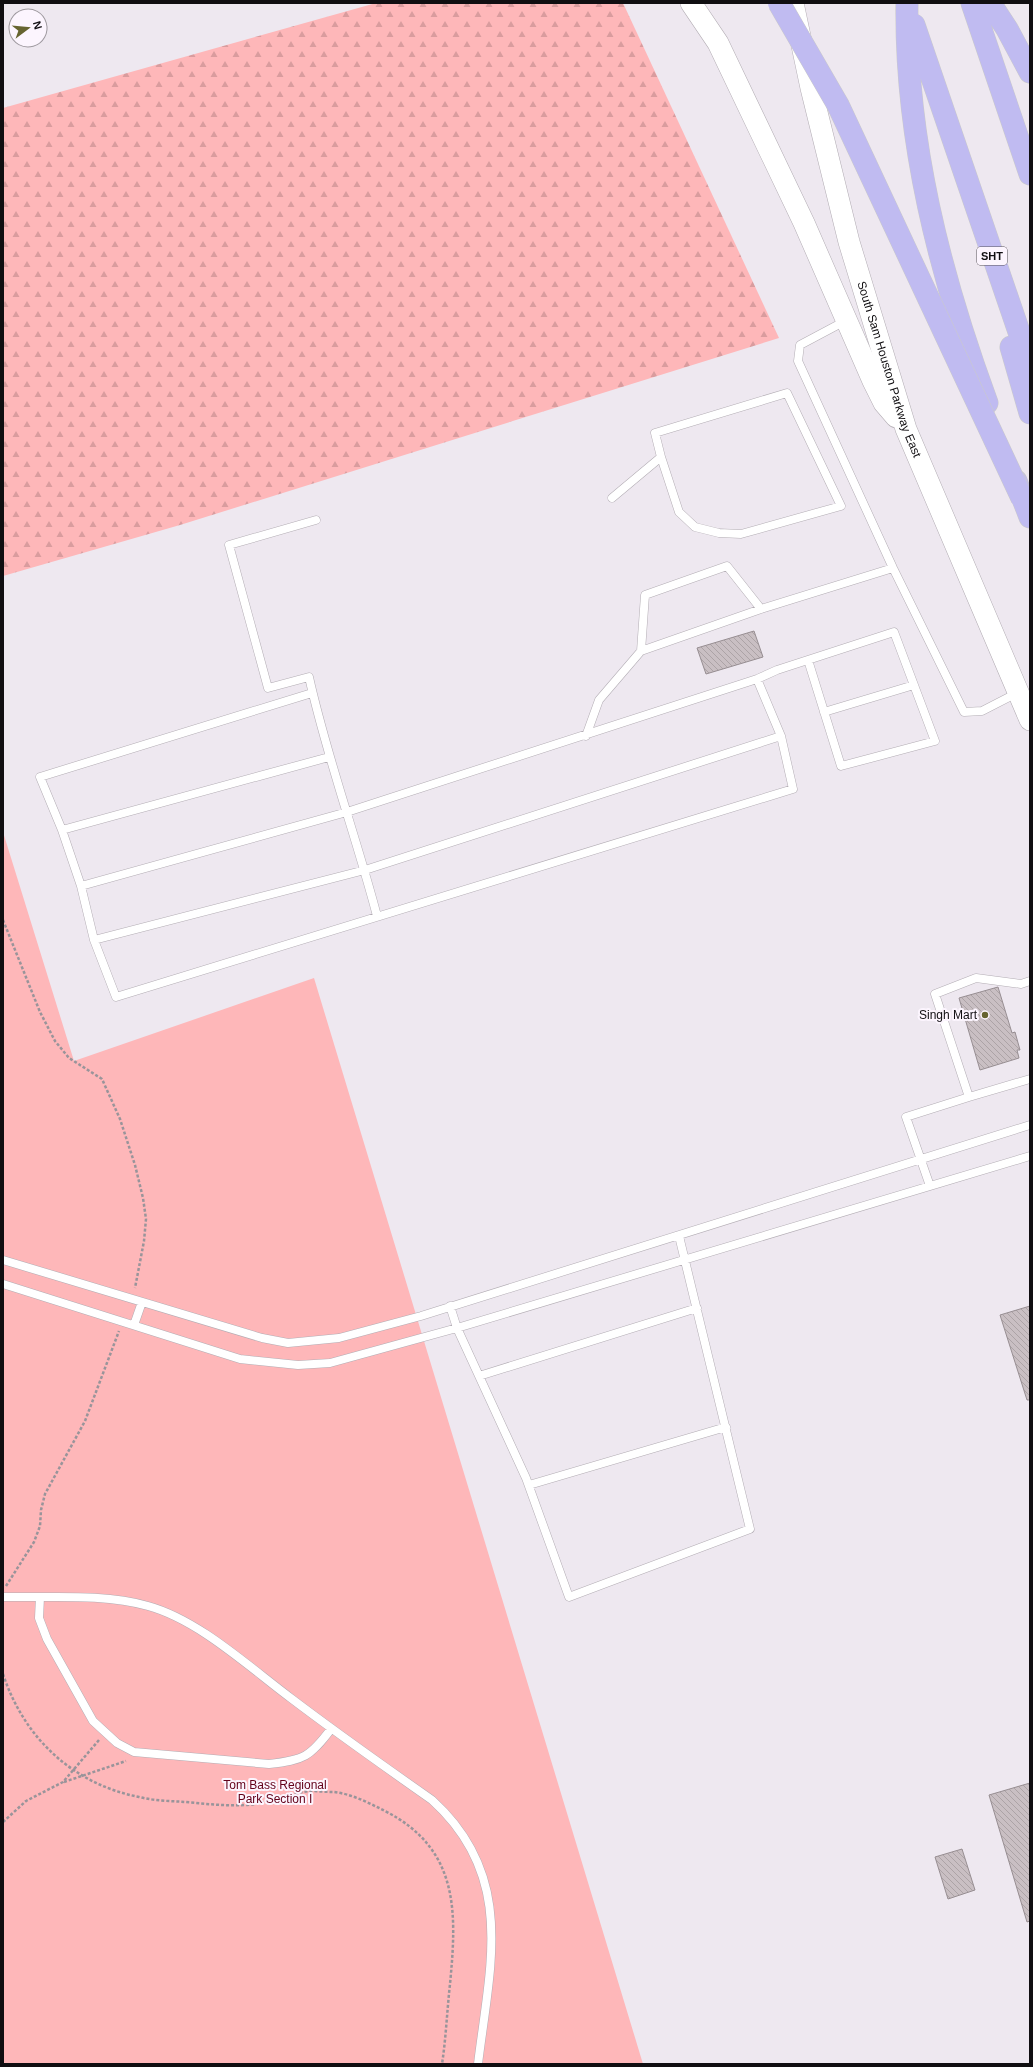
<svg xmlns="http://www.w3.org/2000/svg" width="1033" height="2067" font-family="Helvetica,sans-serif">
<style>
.forest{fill:url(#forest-firs)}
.green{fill:#feb7b9}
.building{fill:url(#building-back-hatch);stroke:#978e92}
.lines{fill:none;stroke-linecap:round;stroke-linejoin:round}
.service-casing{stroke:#b3adb4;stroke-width:9}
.secondary-casing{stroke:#b3adb4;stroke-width:22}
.motorway-casing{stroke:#cacacb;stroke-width:23}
.path{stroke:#99949a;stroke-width:2.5;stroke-dasharray:3 2;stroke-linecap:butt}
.service{stroke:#fff;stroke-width:8}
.secondary{stroke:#fff;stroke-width:21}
.motorway{stroke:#c0bbf1;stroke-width:22}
.motorway-bridge-casing{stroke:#cacacb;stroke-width:23;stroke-linecap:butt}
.motorway-bridge{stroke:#c0bbf1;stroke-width:22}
.poi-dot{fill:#666430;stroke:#fcf5fe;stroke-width:1.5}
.labels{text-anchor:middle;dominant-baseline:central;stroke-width:4;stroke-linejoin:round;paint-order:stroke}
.shield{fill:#fcf5fe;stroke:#575358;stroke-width:1}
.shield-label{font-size:11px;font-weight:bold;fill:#100e11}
.street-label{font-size:12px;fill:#100e11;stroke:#fcf5fe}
.poi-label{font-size:12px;fill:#100e11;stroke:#fcf5fe;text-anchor:end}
.park-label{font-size:12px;fill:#63021a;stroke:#fcf5fe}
</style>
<defs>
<pattern id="forest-firs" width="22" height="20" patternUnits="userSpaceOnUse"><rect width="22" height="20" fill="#feb7b9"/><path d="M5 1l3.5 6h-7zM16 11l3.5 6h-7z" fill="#d99c9e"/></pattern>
<pattern id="building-back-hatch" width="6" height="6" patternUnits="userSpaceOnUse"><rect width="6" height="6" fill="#c9bfc3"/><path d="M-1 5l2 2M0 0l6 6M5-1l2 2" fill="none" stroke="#aca3a6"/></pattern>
</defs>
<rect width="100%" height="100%" fill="#eee8f0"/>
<path class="forest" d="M376,3H623L779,338L180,525L3,576V108Z"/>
<path class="green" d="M3,832L74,1061L314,978L643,2064H3Z"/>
<path class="building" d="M754,631L763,657L706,674L697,648Z
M998,987L1012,1033L1015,1032L1020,1050H1017L1019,1058L980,1070L959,998Z
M1030,1306V1400H1027L1000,1315Z
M1030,1783V1921L1027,1922L989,1795Z
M962,1849L975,1890L948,1899L935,1857Z"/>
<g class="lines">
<defs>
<path id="service" d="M847,320L800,345L798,361L893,568L964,712L982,711L1017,693
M612,498L661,457L655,433L787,393L841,506L741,534L719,533L695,527L679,512L661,457
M316,520L229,545L268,688L309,677C327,758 356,836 377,916
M761,609L727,566L645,595L641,651L761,609L893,568
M824,712L914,685
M586,736L599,700L641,651
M329,757L62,830L81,886L94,940L365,870L781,736L757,679
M62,830L40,777L312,693
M81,886L347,812L757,679L777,670L894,632L935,741L841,766L808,660
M94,940L116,997L793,789L781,736
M969,1097L1030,1079
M930,1186L906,1117L969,1097L935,994L976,978L1021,984L1030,981
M3,1260L262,1338L288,1343L339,1338L421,1316L1030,1125
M3,1284L240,1359L298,1365L330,1363L457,1328L1030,1156
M450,1306L457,1328L526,1478L569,1597L750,1529L679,1236
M134,1325L142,1302
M479,1376L697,1308
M529,1485L726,1427
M3,1597C49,1598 104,1593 148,1606C199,1620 249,1667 292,1699C338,1734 385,1767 432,1800C516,1876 490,1965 478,2064
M40,1597L39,1618L47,1639L93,1721L117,1743L134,1752L269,1764C304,1760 310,1757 331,1729"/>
<g id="secondary">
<path d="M691,3L718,43L804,223L873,381L884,403L896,417"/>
<path id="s1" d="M793,3L811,88L849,242L906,429L1030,720"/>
</g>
<path id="motorway" d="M907,3C905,140 940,275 987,403
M972,3L1030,174
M990,3L1007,29L1030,72
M914,25L1030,364
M1011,347L1030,413
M1016,481L1030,517"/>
</defs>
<use href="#service" class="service-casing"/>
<use href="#secondary" class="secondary-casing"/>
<use href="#motorway" class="motorway-casing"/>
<path class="path" d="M3,920L40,1012L55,1041L69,1058L102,1079L120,1119L135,1165L143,1198L146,1219L144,1241L135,1288
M6,1586L34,1542L40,1526L41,1510L45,1494L85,1421L119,1331
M3,1674C24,1738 73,1784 139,1797C155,1801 171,1801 186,1802C206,1804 225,1806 245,1805C268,1804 287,1794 309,1791C317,1791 326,1792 334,1792C352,1794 369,1803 385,1811C459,1849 457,1911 450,1984C447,2011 446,2038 442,2064
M64,1782L126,1761
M3,1822L26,1801L63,1782L99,1740"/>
<use href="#service" class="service"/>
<use href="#secondary" class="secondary"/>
<use href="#motorway" class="motorway"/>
<defs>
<path id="motorway-bridge" d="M779,3L838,105L1022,498"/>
</defs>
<use href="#motorway-bridge" class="motorway-bridge-casing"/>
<use href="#motorway-bridge" class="motorway-bridge"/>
</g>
<circle class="poi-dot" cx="985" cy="1015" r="4"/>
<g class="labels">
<rect class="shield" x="977" y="247" width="30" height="18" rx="3"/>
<g class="shield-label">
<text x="992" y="256">SHT</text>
</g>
<g class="street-label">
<text stroke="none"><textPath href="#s1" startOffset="379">South Sam Houston Parkway East</textPath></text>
</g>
<g class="poi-label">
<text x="977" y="1015">Singh Mart</text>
</g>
<g class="park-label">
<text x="275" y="1785">Tom Bass Regional<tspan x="275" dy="14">Park Section I</tspan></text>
</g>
</g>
<rect width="1033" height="2067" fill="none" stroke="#100e11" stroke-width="8"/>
<g transform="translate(28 28) rotate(74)"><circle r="19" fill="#fcf5fe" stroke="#9e999f"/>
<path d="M0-3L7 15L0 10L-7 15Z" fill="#666430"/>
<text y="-6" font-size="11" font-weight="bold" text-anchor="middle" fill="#100e11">N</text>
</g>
</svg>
